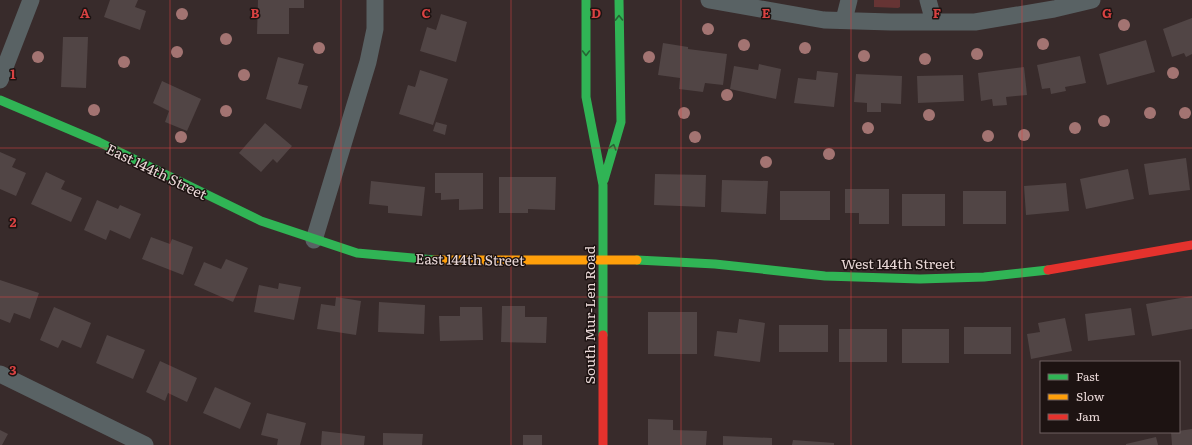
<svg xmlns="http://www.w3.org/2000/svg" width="1192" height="445" font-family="Literata,serif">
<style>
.green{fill:#663434}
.building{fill:#514545}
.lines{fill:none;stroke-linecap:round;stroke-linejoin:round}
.street{stroke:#596264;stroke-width:17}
.fast{stroke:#30b455;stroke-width:9}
.slow{stroke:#ff9f0a;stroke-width:9}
.jam{stroke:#e5322d;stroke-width:9}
.tree{fill:#a37472}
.oneway{stroke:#266434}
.grid{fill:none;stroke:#d94242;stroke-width:1;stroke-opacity:0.55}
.labels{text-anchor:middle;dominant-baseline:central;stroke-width:3;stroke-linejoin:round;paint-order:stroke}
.street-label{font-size:14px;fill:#e8d7d6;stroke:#1d1312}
.grid-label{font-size:13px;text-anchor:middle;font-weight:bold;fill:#d94242;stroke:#1d1312;stroke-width:3;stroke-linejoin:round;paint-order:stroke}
</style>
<rect width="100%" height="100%" fill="#382b2b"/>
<path class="green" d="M874,0H900V7L898,8L874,7Z"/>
<path class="building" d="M110,0H138L135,7L146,11L140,30L104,17Z
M258,0H304V8H289V34H257Z
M441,14L467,22L456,62L420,51L427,27L436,30Z
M1192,18V54L1186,57L1184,53L1172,57L1163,29Z
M63,37H88L86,88L61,87Z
M1146,40L1155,72L1107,85L1099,54Z
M663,43L688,47V49L727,54L723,85L705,83L703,92L679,89L680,78L658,75Z
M1080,56L1086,83L1065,87L1066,91L1051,94L1050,88L1042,89L1037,65Z
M278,57L304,64L298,84L308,86L301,109L266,99Z
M759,64L781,69L776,99L730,89L734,66L758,70Z
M1024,67L1027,95L1006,97L1007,105L993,106L992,99L981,101L978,73Z
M420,70L448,79L433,125L399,114L408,85L415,87Z
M817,71L838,73L834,107L794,103L798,78L816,80Z
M856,74L902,76L901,104L881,103V112H867V103L854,102Z
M963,75L964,101L918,103L917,76Z
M162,81L201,99L187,131L165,122L169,111L153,103Z
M436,122L447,125L445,135L433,131Z
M265,123L292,146L277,163L273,159L261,172L239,153Z
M0,152L16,159L12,167L26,173L16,196L0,189Z
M1186,158L1190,190L1149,195L1144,164Z
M1128,169L1134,199L1086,209L1080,179Z
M46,172L65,181L61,189L82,198L71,222L31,204Z
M435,173H483V209L459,210V199L441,200V193H435Z
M655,174L706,175L705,207L654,205Z
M499,177H556L555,210L528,209V213H499Z
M722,180L768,181L766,214L721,212Z
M371,181L425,187L422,216L388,213V206L369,204Z
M1066,183L1069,211L1026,215L1024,186Z
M845,189H889V224H859V213H845Z
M780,191H830V220H780Z
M963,191H1006V224H963Z
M902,194H945V226H902Z
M97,200L118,209L120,205L141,214L130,239L110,230L106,240L84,230Z
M151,237L170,244L172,239L193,247L183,275L142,259Z
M226,259L248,268L233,302L194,285L204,262L221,269Z
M0,280L39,293L30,319L14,313L10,323L0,319Z
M279,283L301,287L294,320L254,312L259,285L278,289Z
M1192,296V329L1152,336L1146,304Z
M336,297L361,301L356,335L317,329L321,304L335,306Z
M379,302L425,305L424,334L378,332Z
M502,306H525V317H547L546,343L501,342Z
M54,307L91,323L81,348L62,340L58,348L40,340Z
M460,307H482L483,340L440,341L439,316H460Z
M1131,308L1135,335L1088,341L1085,314Z
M648,312H697V354H648Z
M1065,318L1072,351L1031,359L1027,334L1040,332L1038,323Z
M739,319L765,323L760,362L714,356L717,331L737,333Z
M779,325H828V352H779Z
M964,327H1011V354H964Z
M839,329H887V362H839Z
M902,329H949V363H902Z
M107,335L145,350L133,379L96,363Z
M160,361L197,378L187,402L168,393L165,401L146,392Z
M215,387L251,403L240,429L203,413Z
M267,413L306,423L300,445H277L278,439L261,435Z
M648,419L673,420V430L707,431L706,445H648Z
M1192,429V445H1172L1171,432Z
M0,430L8,434L2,445H0Z
M322,431L365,436L364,445H321Z
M383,433L423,434L422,445H383Z
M523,435H542V445H523Z
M723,436L772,438V445H723Z
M1156,437L1158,445H1126V444Z
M793,440L834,443V445H792Z"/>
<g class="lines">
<path class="street" d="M709,0L824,20L891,22H975L1054,9L1092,0
M928,0L934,22
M844,20L849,0
M0,80L31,0
M314,240L368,62L375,29V0
M0,374L145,445"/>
<path class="fast" d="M586,0V97L603,185V335
M0,100L99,142L261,221L357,253L435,260
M604,180L621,122L619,0
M637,260L715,264L825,276L920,279L984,277L1048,270"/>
<path class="slow" d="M435,260H637"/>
<path class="jam" d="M1048,270L1192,245
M603,335V445"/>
</g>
<g class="tree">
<circle cx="182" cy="14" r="6"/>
<circle cx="1124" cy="25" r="6"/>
<circle cx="708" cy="29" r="6"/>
<circle cx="226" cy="39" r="6"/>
<circle cx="1043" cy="44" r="6"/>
<circle cx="744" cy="45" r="6"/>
<circle cx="319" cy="48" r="6"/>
<circle cx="805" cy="48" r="6"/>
<circle cx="177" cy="52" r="6"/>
<circle cx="977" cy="54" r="6"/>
<circle cx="864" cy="56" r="6"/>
<circle cx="38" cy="57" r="6"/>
<circle cx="649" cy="57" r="6"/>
<circle cx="925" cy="59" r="6"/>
<circle cx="124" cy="62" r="6"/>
<circle cx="1173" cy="73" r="6"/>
<circle cx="244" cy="75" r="6"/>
<circle cx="727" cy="95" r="6"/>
<circle cx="94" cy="110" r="6"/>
<circle cx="226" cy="111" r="6"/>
<circle cx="684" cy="113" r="6"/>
<circle cx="1150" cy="113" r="6"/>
<circle cx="1185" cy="113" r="6"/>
<circle cx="929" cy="115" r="6"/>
<circle cx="1104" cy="121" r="6"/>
<circle cx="868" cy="128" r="6"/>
<circle cx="1075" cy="128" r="6"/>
<circle cx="1024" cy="135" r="6"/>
<circle cx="988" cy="136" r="6"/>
<circle cx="181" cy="137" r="6"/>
<circle cx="695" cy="137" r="6"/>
<circle cx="829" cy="154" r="6"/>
<circle cx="766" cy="162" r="6"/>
</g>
<defs><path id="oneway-chevron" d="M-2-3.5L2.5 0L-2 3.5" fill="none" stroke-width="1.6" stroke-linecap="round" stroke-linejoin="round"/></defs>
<g class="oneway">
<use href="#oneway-chevron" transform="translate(619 18) rotate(-91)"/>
<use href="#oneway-chevron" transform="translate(586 53) rotate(90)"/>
<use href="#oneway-chevron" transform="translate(613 147) rotate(-74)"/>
</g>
<path class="grid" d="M170,0V445M341,0V445M511,0V445M681,0V445M851,0V445M1022,0V445M0,148H1192M0,297H1192"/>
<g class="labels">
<g class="street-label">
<text transform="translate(157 171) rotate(26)">East 144th Street</text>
<text transform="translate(470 259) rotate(1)">East 144th Street</text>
<text x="898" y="263">West 144th Street</text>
<text transform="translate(589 315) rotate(-90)">South Mur-Len Road</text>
</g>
</g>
<g class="grid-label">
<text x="85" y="18">A</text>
<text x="255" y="18">B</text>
<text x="426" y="18">C</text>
<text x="596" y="18">D</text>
<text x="766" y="18">E</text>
<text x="937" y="18">F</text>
<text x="1107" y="18">G</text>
<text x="13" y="79">1</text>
<text x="13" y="227">2</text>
<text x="13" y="375">3</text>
</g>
<rect x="1040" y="361" width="140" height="72" fill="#1d1312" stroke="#6e6160"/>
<rect x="1048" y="374" width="20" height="6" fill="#30b455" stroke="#6e6160"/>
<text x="1076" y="381" font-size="12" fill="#e8d7d6">Fast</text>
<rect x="1048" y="394" width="20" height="6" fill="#ff9f0a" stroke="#6e6160"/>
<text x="1076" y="401" font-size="12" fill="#e8d7d6">Slow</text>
<rect x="1048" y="414" width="20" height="6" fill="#e5322d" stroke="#6e6160"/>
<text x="1076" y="421" font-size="12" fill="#e8d7d6">Jam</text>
</svg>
